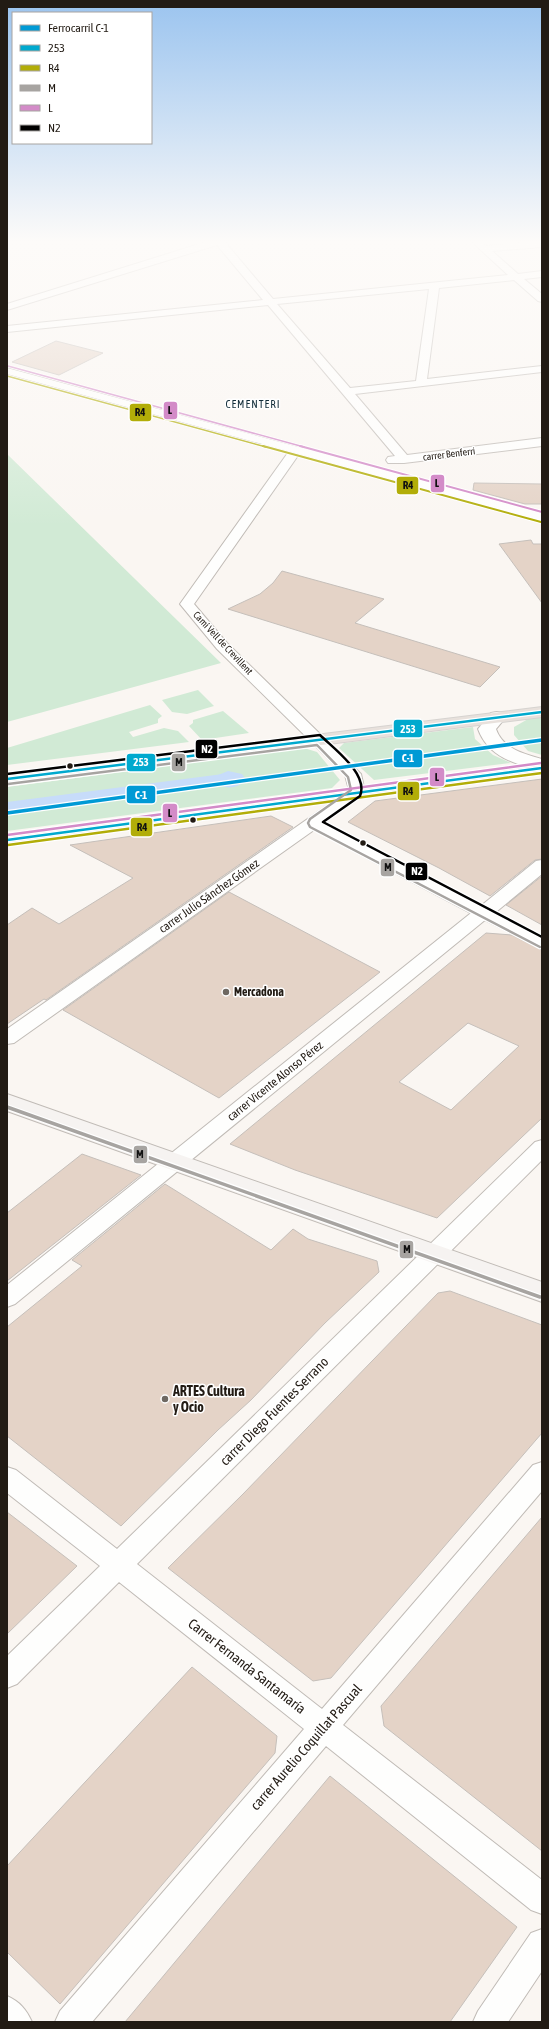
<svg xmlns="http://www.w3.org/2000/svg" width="549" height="2029" font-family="'Asap Condensed',sans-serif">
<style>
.green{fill:#d1ead5}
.water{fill:#c7dcfa}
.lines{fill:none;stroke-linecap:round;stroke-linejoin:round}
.canal{fill:#c7dcfa;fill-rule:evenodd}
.building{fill:#e4d3c7;stroke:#c5bfba;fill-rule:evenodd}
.minor-casing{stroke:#c0bbb6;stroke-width:2}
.tertiary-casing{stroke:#c0bbb6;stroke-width:2}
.secondary-casing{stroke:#c0bbb6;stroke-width:2}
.trunk-casing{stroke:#d6d3d0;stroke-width:2}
.minor{fill:#fefefd;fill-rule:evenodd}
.tertiary{fill:#fefefd;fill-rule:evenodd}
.secondary{fill:#f6f3f1;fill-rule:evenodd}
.trunk{fill:#e8e1dc;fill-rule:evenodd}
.bus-1-casing{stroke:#fff;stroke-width:5}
.bus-2-far2-casing{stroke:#fff;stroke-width:3}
.bus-2-far1-casing{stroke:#fff;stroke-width:4}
.bus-2-casing{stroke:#fff;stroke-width:5}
.bus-3-far1-casing{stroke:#fff;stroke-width:5}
.bus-3-casing{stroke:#fff;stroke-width:6}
.bus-4-far2-casing{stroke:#fff;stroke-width:3}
.bus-4-far1-casing{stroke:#fff;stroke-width:4}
.bus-4-casing{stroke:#fff;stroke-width:5}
.bus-5-casing{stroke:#fff;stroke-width:5}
.bus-1{stroke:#00a9ce;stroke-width:2.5}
.bus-2-far2{stroke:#b2ad08;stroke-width:1.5}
.bus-2-far1{stroke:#b2ad08;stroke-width:2}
.bus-2{stroke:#b2ad08;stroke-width:2.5}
.bus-3-far1{stroke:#a7a4a1;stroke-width:2.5}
.bus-3{stroke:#a7a4a1;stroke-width:3.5}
.bus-4-far2{stroke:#d38bc8;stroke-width:1.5}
.bus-4-far1{stroke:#d38bc8;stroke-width:2}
.bus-4{stroke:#d38bc8;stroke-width:2.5}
.bus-5{stroke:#000;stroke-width:2.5}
.rail-1-casing{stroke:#fff;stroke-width:6}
.rail-1{stroke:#009ad5;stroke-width:3.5}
.bus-dot{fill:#221b14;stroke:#fff;stroke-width:1.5}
.poi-dot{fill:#6e6862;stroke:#fff;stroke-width:1.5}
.labels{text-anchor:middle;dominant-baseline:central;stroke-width:3;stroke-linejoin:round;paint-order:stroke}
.far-street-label{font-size:10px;fill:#221b14;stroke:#fff}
.far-neighbourhood-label{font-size:11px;letter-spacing:1px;fill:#122d3a;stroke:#fff}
.street-label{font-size:12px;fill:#221b14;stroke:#fff}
.poi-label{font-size:12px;font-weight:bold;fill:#221b14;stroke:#fff;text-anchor:start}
.near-poi-label{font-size:14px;font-weight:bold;fill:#221b14;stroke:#fff;text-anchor:start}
.near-street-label{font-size:14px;fill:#221b14;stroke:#fff}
.line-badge{stroke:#fff;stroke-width:1.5}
.badge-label{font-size:11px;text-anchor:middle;font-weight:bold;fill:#fff}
.pale-badge-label{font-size:11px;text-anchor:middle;font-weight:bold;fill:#111}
</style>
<rect width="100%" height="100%" fill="#faf6f2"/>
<path class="green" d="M7,454L221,663L7,722Z
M198,690L214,706L187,714L172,712L162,700Z
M150,705L162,716L158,719V723L129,732L133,737L164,728L178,731L189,742L7,765V748Z
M223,711L249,733L202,740L189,726L193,723V720Z
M542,717V755L528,751L514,735V727L528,719Z
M473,727L475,739L493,755L511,763L374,780L339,748L344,743Z
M304,748L317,752L340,780L332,788L7,831V787Z"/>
<path class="water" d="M228,771L242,774L245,778L244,782C236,789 222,790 215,780L216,776Z"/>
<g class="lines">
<path class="canal" d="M223,774L230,776L234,780L230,784L7,814V802Z"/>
</g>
<path class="building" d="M56,341L103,353L59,375L12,362Z
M474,483L542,484V504H525L473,490Z
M531,540L533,544H542V603L499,544Z
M282,571L384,599L355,623L500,667L480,687L228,609L260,594L273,583Z
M542,779V859L535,860L490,896L439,868L348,822L375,801Z
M271,816L293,827L46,1000L44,999L7,1024V925L32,908L59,924L133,878L70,845Z
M542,876V925L506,905Z
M229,892L380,972L219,1098L63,1010Z
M486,933L512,935L542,950V1118L437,1218L295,1170L230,1144ZM468,1023L519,1046L451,1110L399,1082Z
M82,1154L141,1175L7,1281V1213Z
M165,1184L271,1250L293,1229L308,1239L377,1261L379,1272L325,1323L251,1400L218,1430L121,1526L7,1436V1327L82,1266L72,1260Z
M450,1291L542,1325V1433L331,1678L313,1681L168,1568L243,1494L438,1293Z
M7,1512L77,1566L7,1634Z
M542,1517V1851L384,1726L381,1706Z
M192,1667L277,1736L275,1753L60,2004L7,1952V1866Z
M330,1776L517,1927L450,2022H125Z"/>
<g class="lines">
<defs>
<path id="minor" d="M209,241H224L273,299L508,275L471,241H481L486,246L542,241V247L492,251L518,274L542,271V277L524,279L542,294V302L538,301L514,280L439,288L427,379L542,366V372L355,394L407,455L542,438V446L404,463H388L386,460L388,457L395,456L268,305L7,332V326L263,300L217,245L7,310V304ZM429,289L416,381L350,388L277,304Z
M7,368L542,513V521L7,374Z
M291,453L297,457L194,604L227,643L361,774L365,792L363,795L325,822L482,905L536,861L542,860V874L496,912L542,936V949L485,920L15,1304L7,1307V1285L471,913L314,830L14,1043L7,1044V1029L349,790L345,775L217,649L180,604L287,454Z
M542,1140V1160L137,1564L322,1709L533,1465L542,1462V1491L343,1725L542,1880V1914L531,1910L326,1746L92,2022H55L60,2011L304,1729L119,1582L17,1684L7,1688V1656L100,1566L7,1493V1467L16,1470L117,1549L535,1142Z
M542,1929V1971L508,2022H473L478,2011L531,1933Z
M7,1996C20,2002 26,2009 32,2022H7Z"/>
<path id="tertiary" d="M497,712L503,713L506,717L496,729C503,749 524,754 542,759V771C515,764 488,757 478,729L491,713Z"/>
<path id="secondary" d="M7,1094L542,1282V1302L7,1111Z"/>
<path id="trunk" d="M542,707V717L7,785V773Z
M542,762V774L7,846V834Z"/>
</defs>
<use href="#minor" class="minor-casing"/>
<use href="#tertiary" class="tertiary-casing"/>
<use href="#secondary" class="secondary-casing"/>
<use href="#trunk" class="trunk-casing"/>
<use href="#minor" class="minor"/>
<use href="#tertiary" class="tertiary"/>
<use href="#secondary" class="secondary"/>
<use href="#trunk" class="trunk"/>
<defs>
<path id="bus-1" d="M7,779L542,712
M7,840L542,768"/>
<path id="bus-2-far2" d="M7,376L266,447"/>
<path id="bus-2-far1" d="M263,446L541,522"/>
<path id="bus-2" d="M8,845L542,773"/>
<path id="bus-3-far1" d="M8,784L317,745L348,777L351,790L310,819L308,823L310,827L540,947"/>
<path id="bus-3" d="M7,1107L540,1297"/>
<path id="bus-4-far2" d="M8,366L304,447"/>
<path id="bus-4-far1" d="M300,446L542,512"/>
<path id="bus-4" d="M7,835L541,763"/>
<path id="bus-5" d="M7,774L320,735C334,749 369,774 360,796L323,822L542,937"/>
</defs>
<use href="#bus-1" class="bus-1-casing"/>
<use href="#bus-2-far2" class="bus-2-far2-casing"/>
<use href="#bus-2-far1" class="bus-2-far1-casing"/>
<use href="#bus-2" class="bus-2-casing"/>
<use href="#bus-3-far1" class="bus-3-far1-casing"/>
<use href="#bus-3" class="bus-3-casing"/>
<use href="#bus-4-far2" class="bus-4-far2-casing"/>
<use href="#bus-4-far1" class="bus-4-far1-casing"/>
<use href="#bus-4" class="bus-4-casing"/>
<use href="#bus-5" class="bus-5-casing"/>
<use href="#bus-1" class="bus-1"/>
<use href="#bus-2-far2" class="bus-2-far2"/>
<use href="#bus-2-far1" class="bus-2-far1"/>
<use href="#bus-2" class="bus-2"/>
<use href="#bus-3-far1" class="bus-3-far1"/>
<use href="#bus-3" class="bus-3"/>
<use href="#bus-4-far2" class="bus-4-far2"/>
<use href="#bus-4-far1" class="bus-4-far1"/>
<use href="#bus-4" class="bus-4"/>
<use href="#bus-5" class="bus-5"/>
<defs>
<path id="rail-1" d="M7,813L542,740"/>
</defs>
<use href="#rail-1" class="rail-1-casing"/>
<use href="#rail-1" class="rail-1"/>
</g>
<linearGradient id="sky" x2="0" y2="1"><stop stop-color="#9bc4ef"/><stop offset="0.46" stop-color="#fdfbf9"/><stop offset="1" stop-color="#fdfbf9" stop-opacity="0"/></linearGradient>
<rect width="549" height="526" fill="url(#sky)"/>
<g class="bus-dot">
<circle cx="70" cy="766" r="3.5"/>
<circle cx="193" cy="820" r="3.5"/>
<circle cx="363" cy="843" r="3.5"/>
</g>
<g class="poi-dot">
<circle cx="226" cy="992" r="4"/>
<circle cx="165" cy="1399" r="4"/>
</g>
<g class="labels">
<g class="far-street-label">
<text transform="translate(449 454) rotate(-7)">carrer Benferri</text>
<text transform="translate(223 643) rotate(47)">Camí Vell de Crevillent</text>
</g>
<g class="far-neighbourhood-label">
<text x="253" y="404">CEMENTERI</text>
</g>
<g class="street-label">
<text transform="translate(209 896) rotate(-35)">carrer Julio Sánchez Gómez</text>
<text transform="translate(275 1081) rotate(-39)">carrer Vicente Alonso Pérez</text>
</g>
<g class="poi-label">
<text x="234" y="992">Mercadona</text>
</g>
<g class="near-poi-label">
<text x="173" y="1391">ARTES Cultura<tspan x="173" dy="16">y Ocio</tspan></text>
</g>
<g class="near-street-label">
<text transform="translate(274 1411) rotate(-45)">carrer Diego Fuentes Serrano</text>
<text transform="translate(247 1666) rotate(38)">Carrer Fernanda Santamaría</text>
<text transform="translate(306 1747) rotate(-49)">carrer Aurelio Coquillat Pascual</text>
</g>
</g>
<g class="line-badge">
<rect x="163" y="401" width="15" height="19" rx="4" fill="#d38bc8"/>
<rect x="129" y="403" width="23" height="19" rx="4" fill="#b2ad08"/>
<rect x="430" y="474" width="15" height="19" rx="4" fill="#d38bc8"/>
<rect x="396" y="476" width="23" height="19" rx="4" fill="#b2ad08"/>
<rect x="393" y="719" width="30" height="19" rx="4" fill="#00a9ce"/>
<rect x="195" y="739" width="23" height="20" rx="4" fill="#000"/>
<rect x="393" y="749" width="30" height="19" rx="4" fill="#009ad5"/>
<rect x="126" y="753" width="30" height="19" rx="4" fill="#00a9ce"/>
<rect x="171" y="753" width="15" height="19" rx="4" fill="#a7a4a1"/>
<rect x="429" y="767" width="16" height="20" rx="4" fill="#d38bc8"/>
<rect x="397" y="781" width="23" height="20" rx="4" fill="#b2ad08"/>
<rect x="126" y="785" width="30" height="19" rx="4" fill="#009ad5"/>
<rect x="162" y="803" width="16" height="20" rx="4" fill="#d38bc8"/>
<rect x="130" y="817" width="23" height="20" rx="4" fill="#b2ad08"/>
<rect x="380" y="858" width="15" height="19" rx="4" fill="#a7a4a1"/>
<rect x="405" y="862" width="23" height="19" rx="4" fill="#000"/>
<rect x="133" y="1145" width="15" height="19" rx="4" fill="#a7a4a1"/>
<rect x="399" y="1240" width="15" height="19" rx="4" fill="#a7a4a1"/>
</g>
<g class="badge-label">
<text x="408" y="733">253</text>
<text x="207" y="753">N2</text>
<text x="408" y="762">C-1</text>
<text x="141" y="766">253</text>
<text x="141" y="799">C-1</text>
<text x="417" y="875">N2</text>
</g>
<g class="pale-badge-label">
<text x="170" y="414">L</text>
<text x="140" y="416">R4</text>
<text x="437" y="487">L</text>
<text x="408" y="489">R4</text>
<text x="179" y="766">M</text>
<text x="437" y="781">L</text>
<text x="408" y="795">R4</text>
<text x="170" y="817">L</text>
<text x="142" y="831">R4</text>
<text x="388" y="871">M</text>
<text x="140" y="1158">M</text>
<text x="407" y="1253">M</text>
</g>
<rect width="549" height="2029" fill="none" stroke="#221b14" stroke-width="16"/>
<rect x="12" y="12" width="140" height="132" fill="#ffffff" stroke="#a7a4a1"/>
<rect x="20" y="25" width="20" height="6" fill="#009ad5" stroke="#a7a4a1"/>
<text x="48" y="32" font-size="12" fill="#221b14">Ferrocarril C-1</text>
<rect x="20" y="45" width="20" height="6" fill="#00a9ce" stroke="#a7a4a1"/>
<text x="48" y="52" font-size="12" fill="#221b14">253</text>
<rect x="20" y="65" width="20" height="6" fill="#b2ad08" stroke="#a7a4a1"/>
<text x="48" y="72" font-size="12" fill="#221b14">R4</text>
<rect x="20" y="85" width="20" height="6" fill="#a7a4a1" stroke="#a7a4a1"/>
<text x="48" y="92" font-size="12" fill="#221b14">M</text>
<rect x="20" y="105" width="20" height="6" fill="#d38bc8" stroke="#a7a4a1"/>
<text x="48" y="112" font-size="12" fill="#221b14">L</text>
<rect x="20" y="125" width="20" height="6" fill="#000000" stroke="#a7a4a1"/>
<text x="48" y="132" font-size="12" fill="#221b14">N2</text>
</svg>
